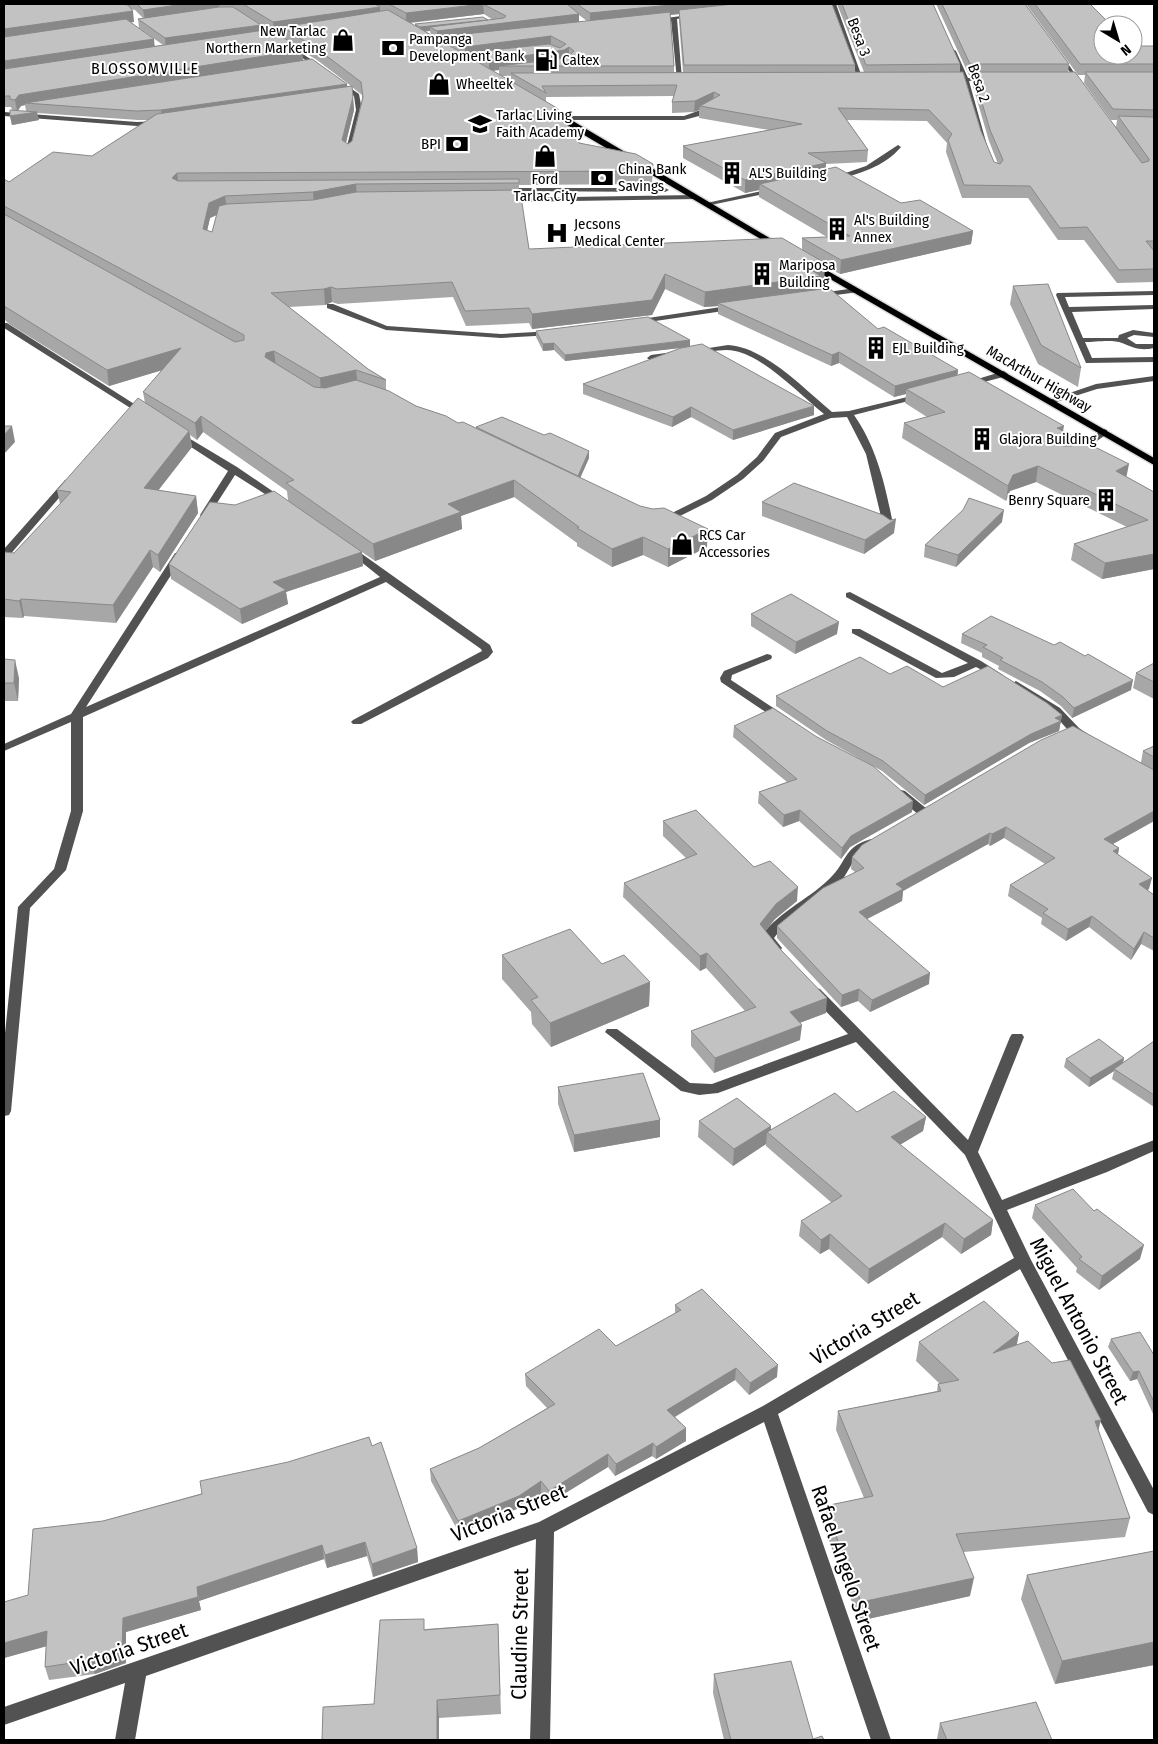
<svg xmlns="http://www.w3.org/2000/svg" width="1158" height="1744" font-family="'Fira Sans Condensed',sans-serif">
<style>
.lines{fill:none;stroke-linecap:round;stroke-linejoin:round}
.highway-casing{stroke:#dbdbdb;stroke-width:3}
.minor{fill:#525252;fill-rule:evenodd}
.highway{fill:#000;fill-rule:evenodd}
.wall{fill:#a7a7a7;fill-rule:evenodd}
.shaded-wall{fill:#888}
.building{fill:#c2c2c2;stroke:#888}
.labels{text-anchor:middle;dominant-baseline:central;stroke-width:4;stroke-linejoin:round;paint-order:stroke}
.far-poi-label{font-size:15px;fill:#000;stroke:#fff;text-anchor:start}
.far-street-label{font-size:15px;fill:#000;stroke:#fff}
.far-neighbourhood-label{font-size:16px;letter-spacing:1px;fill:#000;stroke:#fff}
.near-street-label{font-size:21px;fill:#000;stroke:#fff}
</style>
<rect width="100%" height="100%" fill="#fff"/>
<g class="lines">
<defs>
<path id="highway" d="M545,108H551L788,249L781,251L545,112Z
M807,259L1154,458V465L804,264L802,262Z"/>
</defs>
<use href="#highway" class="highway-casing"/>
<path class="minor" d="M830,4H836L863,80L858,79Z
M697,14V16L677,19L682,79L677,80L671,20L653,22L650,20Z
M248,18L250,19L324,68L319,69L246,21Z
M953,49L956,51L968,78L989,77L992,79L969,81L988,149L983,148L963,81L949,82L946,80L962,78L950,51Z
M1056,52H1060L1084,87H1080Z
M339,80L359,94L362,110L351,154L348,156L345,154L356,110L354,96L337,83Z
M714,105L716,108L699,116L684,120H562L559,118L562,116H684Z
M4,112L137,122L159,121L162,123L137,126L4,116Z
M898,145L901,147C884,167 859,174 834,180L831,178L866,166Z
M502,188H665L669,190L665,192L500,191V189Z
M776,188L778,189V191L706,206L702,204Z
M694,195H697V199L505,202L501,200L505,198Z
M856,288L860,290L859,292L820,297L816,295L820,293Z
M1154,291V295L1065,297L1069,307L1154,305V309L1072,312L1083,338H1118L1119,335L1133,330L1154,333V337L1134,335L1127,338L1136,344H1154V348C1141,351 1134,348 1122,343C1113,339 1095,342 1085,342L1092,358L1154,357V362L1086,363L1056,295L1057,293Z
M327,304H333L387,326L501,334L553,331L557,333L553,335L501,338L386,330L327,308Z
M734,305L738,307L737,309L635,324L631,322L635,320Z
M4,323H7L150,414L143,416L4,328Z
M728,345C765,347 804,389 832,412L849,411L924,393V397L854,415C878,449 886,489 894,529L892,531H886L884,529L866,454L847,417L831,418L781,437L763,461L743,479L712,500L666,523H660V519L706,496L737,475L757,457L775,433L824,414C800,395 765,357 735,351C722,348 708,353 696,354L692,352L696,350Z
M673,352L677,355L676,357L651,361L647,358L651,355Z
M1004,371L1008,374L1007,376L965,387L961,384Z
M1154,376V381L1097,389L1050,404L1046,401L1096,384Z
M1104,429L1107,430V434L1078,454H1072V450Z
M177,431L237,467L287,501L282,504L279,503L235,475L208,517H202L200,515L228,471L174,436V432Z
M68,479L71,480V484L8,557L4,558V549L65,480Z
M348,544L490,645L493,652L488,658L361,724H353L351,722L353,720L482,651L481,649L386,582L83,717V811L66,870L30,908L11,1111L9,1115L4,1116V1043L18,907L54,869L71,811V722L4,751V744L71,714L175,553H183L184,555L86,707L380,577L345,549V545Z
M850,592L981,661L1003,675L998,678L976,667L954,677L936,678L852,633V629H860L942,673L968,663L846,597V593Z
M767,654L771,655L772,657L771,659L732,675L731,680L787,717L789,719L787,721H779L721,682L720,678L724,671Z
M1016,681L1060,708L1079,728L1092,737L1090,739C1074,743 1063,722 1052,713C1041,703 1025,695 1012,686L1011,684Z
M901,790L905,791L927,809L929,812L927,815H919L897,797L895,794L897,791Z
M871,839L877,843L875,846L856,857L843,879L821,899L781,929L774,938L782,948L780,951H770L760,938C778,911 811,899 833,875C847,860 845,846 871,839Z
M815,988L820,989L968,1140L1010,1037L1012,1034H1022L1024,1037L978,1152L1002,1200L1154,1140V1151L1107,1172L1007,1210L1031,1260L1154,1490V1515L1148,1512L1020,1269L778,1414L891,1740H871L764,1422L554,1532L550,1740H530L536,1539L146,1676L135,1740H115L125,1683L4,1725V1707L539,1522L763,1406L1014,1258L965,1155L856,1042L718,1093L699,1095L681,1091L605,1032L607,1029H617L690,1083L712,1084L848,1034L810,995L808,992L810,989Z"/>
<use href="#highway" class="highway"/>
</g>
<path class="wall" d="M4,4H832L855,65V72H864L837,4H933L960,64V72L981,131L994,162L998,164L989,141L972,83V75H969L936,4H1025L1069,64L1068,72L1116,127L1117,120H1111L1084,83L1085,75H1078L1026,4H1090L1103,55L1154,46V282L1117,283L1084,240H1058L1028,198H962L946,152L947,143L927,121L847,120L868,150L867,162L826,164V170L901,203L973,231L971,244L840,274L825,266L824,278L821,279L820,289L878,329L958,370L957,375L1063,431L1069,446L1154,492V569L1102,579L1071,560L1074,544L1127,527L1036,482L1010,491L1006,501L902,438L904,423L927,417L905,403L906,394L894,397L839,363L831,366L718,314V306L704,307L665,289L652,315L532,329L529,323L466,326L453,297L338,304L332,302L325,305L289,307L368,369L386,380V390L416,406L458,423L476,428V427L544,435L589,451V458L580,478L707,547L668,567L643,555L612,567L577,546V543L514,497L461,516L462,529L375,561L362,552L363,566L286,592L288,604L242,624L171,579L169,564L235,505L288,500L287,491L203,432L197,440L190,435L192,447L158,490L196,496L198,513L160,572L153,567L116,623L24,616L23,618L4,617V552L14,553L60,504L57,490L145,403L143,392L162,370L109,386L9,324L4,319V179L9,182L92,156L148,120H138L37,113L39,120L12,125L10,116L12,110L11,107H4ZM131,9L135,10L143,18L138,19L139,28L163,45L155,46L130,22H134ZM238,10L269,30L261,31V25ZM484,14L493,20L415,24V26L410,23ZM679,14V21L683,72H674V66L670,15ZM579,15L587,21L579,22ZM425,31H430L431,35ZM283,32V38L276,33ZM446,40V44L441,41ZM302,51L317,60L351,86L347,87L303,60ZM474,56V60L469,57ZM499,70V75L492,71ZM502,76H511V81ZM352,87L362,95V99L352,141L348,144L346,143L354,110ZM674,96L672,102V113L694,112L699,110V118L769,130L683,146V158L745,193L759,190V197L827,237L802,238V250L529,249L519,190V185L652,184L653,164L579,143L546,102V97ZM25,105L26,111H18L21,106ZM217,215L212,232L207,231L210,218Z
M1013,286L1081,368L1078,387L1038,364L1010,304Z
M536,331L690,347L814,415L733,440L691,417L672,427L583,394V384L688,347L565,361L554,350L543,351L536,337Z
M762,502L894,533L864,554L762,516Z
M1002,522L956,567L924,557L925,545Z
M751,614L837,634L795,654L751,626Z
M962,634L1131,690L1072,718L1061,706L1040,691L998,669L999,666L982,657V653L961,643Z
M4,659L19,678L18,701H4Z
M1154,663V699L1133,688L1136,673Z
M890,674L1062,715L1059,731L1029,743L924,805L882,771L826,740L776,706V696Z
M734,726L912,812L850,847L841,859L799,821L783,827L758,803L759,792L787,782L733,737Z
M1154,746V821L1113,844L1119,848L1118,854L1149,889L1147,890L1154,895V951L1141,944L1131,960L1089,927L1066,941L1041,924L1042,918L1008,896L1010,885L1045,864L1004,838L990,846L988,844L903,891L902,901L867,919L929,984L870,1012L858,1001L841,1007L777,938V926L855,872L851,869L852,857L1141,762L1143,751Z
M663,821L754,867L797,901L775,919L765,931L826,1013L800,1023V1040L714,1073L691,1046V1031L745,1011L706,968L700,971L623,897L624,883L686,858L663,836Z
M502,955L602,964L650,982L649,1006L551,1047L532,1024L531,1012L502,979Z
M1154,1041V1107L1112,1079L1114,1071L1089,1087L1064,1067L1066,1059L1124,1058L1123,1063Z
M558,1087L660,1120V1137L574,1152L558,1104Z
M857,1112L926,1117L923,1131L900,1145L993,1220L991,1235L961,1254L942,1237L868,1284L829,1249L820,1254L799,1236L801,1221L832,1203L766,1146V1144L733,1166L698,1137L699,1121L771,1126V1130Z
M1035,1205L1094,1211L1140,1259L1099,1290L1076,1272L1077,1268L1032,1218Z
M675,1305L777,1377L749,1395L735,1380L675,1417L686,1428V1441L656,1459L652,1456L615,1476L608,1467L549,1503L541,1494L519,1508L459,1533L431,1481L430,1469L479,1448L547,1408L526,1386L525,1374L616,1346L675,1313Z
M1019,1333L1017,1344L1098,1430L1130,1518L1125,1537L964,1552L970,1596L859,1621L823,1525L825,1506L864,1498L836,1430L838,1411L937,1391L938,1384H940L916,1361L919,1342Z
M1111,1339L1154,1355V1416L1137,1379L1130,1381L1108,1347Z
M372,1446L417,1548L418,1562L373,1577L367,1556L327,1568L324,1559L199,1601L201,1610L126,1632V1663L95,1674L49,1680L45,1667L46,1646L4,1658L28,1595L103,1521Z
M1154,1551V1665L1055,1684L1021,1599L1027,1575Z
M498,1624L501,1714L439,1718L374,1704L425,1629Z
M714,1674L813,1739L824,1740H724L713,1693Z
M940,1723L1052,1740H937V1739Z"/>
<path class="shaded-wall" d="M184,4H219L220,9L145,20L143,10Z
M483,4L484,14L406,23V13Z
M680,4H784L679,10V14L590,23V13Z
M380,7V17L282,27L283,32L274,33L273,22Z
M133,11L134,22L4,40V29Z
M579,14V25L446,36V40L437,41V31L430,27V31L421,32L420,27L488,20Z
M261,25L262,35L166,48L165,38Z
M551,36V46L474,52V56L465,57V47Z
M154,39L155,50L4,72V61Z
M569,47V57L499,66V70L489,71V61Z
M302,50L303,61L25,103V105L21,106L17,111L15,100L19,95Z
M347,84V93L162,119L161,110Z
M714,92L713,103L700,106L699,110L694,112L695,101Z
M353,97L354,110L343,154L342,140Z
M37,112L39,120L12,125L10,116Z
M826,163L825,175L760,184L759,190L745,193V180Z
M177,173L179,187L172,178Z
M356,184L357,198L314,206L313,192Z
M225,196L227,210L210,218L204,244L203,229L209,203Z
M973,231L971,244L840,274L841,260Z
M825,263L824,278L821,279L820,291L718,303V306L704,307L705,292Z
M665,274V289L652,315L532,329V314Z
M331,287L332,302L325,305L324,289Z
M690,340V347L565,361V355Z
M554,343V350L543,351V344Z
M181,348L183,364L109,386L107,370Z
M274,351L276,367L265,357L266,353Z
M839,352V363L831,366L832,355Z
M356,370L358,386L321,394L320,378Z
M958,370L957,381L906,389V394L894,397L895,386Z
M814,406V415L733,440V430Z
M691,407V417L672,427L673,417Z
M201,416L203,432L197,440L195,423Z
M12,426L15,442L4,454V435Z
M1064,426L1061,441L1057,428Z
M189,431L192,447L147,505L144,488Z
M1071,435L1068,450L1061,454L1063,439Z
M589,451V458L578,483V476Z
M1129,464L1126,479L1116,471Z
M1038,466L1036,482L1010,491L1006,501L1008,486L1013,475Z
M514,480V497L461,516L462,529L375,561L373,544L448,504Z
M196,496L198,513L160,572L158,555Z
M1004,510L1002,522L956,567L958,555Z
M896,519L894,533L864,554L865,540Z
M708,529L707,547L668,567V549Z
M643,537V555L612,567V549Z
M150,550L153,567L116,623L113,605Z
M362,552L363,566L286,592L288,604L242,624L240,609L273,582Z
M1154,554V569L1102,579L1105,563Z
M21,599L24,616L23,618L19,601Z
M839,622L837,634L795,654L796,642Z
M15,660L19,678L18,701L14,683Z
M1133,680L1131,690L1072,718L1074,708Z
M1062,715L1059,731L1029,743L924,805L925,795L1055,718Z
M913,801L912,812L850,847L841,859L842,848L851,836Z
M800,810L799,821L783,827L784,815Z
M1154,811V821L1102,850L1104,839Z
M1006,827L1004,838L990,846L992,834Z
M990,833L988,844L903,891L902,901L857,924L859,912L896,884Z
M1119,848L1117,860L1113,851Z
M1152,878L1149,889L1136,896L1139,884Z
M798,887L797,901L775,919L759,939L760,924L776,904Z
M1092,916L1089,927L1066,941L1068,929Z
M1144,932L1141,944L1131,960L1134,949Z
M707,953L706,968L700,971V956Z
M930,973L929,984L870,1012L872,1000Z
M650,982L649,1006L551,1047L550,1023Z
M859,989L858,1001L841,1007L842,995Z
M827,998L826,1013L788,1027L790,1012Z
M802,1025L800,1040L714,1073L715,1058Z
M1124,1058L1122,1066L1114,1069V1071L1089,1087L1090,1078Z
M926,1117L923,1131L889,1151L891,1137Z
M660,1120V1137L574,1152V1135Z
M771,1126V1135L767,1132L766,1144L733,1166L734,1149Z
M993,1220L991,1235L961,1254L964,1239Z
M945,1223L942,1237L868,1284L869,1269Z
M830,1234L829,1249L820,1254L821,1240Z
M1144,1245L1140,1259L1099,1290L1102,1276Z
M1019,1333L1015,1352L993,1353Z
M778,1365L777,1377L749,1395L750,1383Z
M736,1368L735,1380L666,1422L667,1410Z
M1139,1371L1137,1379L1130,1381L1133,1372Z
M1101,1420L1096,1439L1095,1421Z
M686,1428V1441L656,1459V1447Z
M653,1443L652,1456L615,1476L616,1464Z
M608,1454V1467L549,1503V1491Z
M541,1481V1494L519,1508L459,1533L458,1521Z
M365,1542L367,1556L327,1568L325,1555Z
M322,1545L324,1559L199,1601L197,1587Z
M417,1548L418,1562L373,1577L372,1564Z
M974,1578L970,1596L859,1621L861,1602Z
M198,1597L201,1610L126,1632V1663L95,1674L91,1660L123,1618Z
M47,1631L51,1645L4,1658V1643Z
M1154,1642V1665L1055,1684L1062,1661Z
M437,1700L439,1718V1740H437Z"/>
<path class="building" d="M4,4H121L128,5L133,11L4,29Z
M137,4H184L143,10Z
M243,4H375L380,7L273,22Z
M389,4H567L579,14L437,31L430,27L504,18L506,16L483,4L406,13Z
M577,4H680L590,13Z
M733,4H832L855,65H684L679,10Z
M842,4H933L960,64L866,65Z
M942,4H1025L1069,64H970Z
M1035,4H1090L1111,25H1103V55H1133V46H1154V64H1080Z
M219,7H233L261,25L165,38L138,19Z
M388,10L557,108L579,143L636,154L653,164L652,171L177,173L172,178L178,181L519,179V183L356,184L313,192L225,196L209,203L203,229L212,232L219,206L227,204L313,200L356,192L520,190L529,249L782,238L825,263L806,267L821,276L705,292L665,274L652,300L532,314L529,308L465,311L452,282L337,289L331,287L324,289L271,293L368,369L386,380L356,370L320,378L274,351L266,353L265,357L314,387L325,388L356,380L389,391L416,406L446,416L458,423L463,422L640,506L653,509L664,508L708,529L668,549L643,537L612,549L577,528L579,527L514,480L448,504L461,512L373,544L286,483L294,480L201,416L195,423L143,392L181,348L107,370L4,306V214L235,342L244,340V335L4,206V179L9,182L53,152L92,156L157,114L352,86L353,97L342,140L348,144L352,141L363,97L361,82L316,48L282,27Z
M670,12L674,66H499L567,58L574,51L569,47L564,50L489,61L474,52L549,44L560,48L566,44L551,36L465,47L446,36Z
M483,17L488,20L420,27L415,24Z
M126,19L154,39L4,61V37Z
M271,29L302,50L19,95L15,100L10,99V96H4V69Z
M312,59L347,84L161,110L136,111L25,103Z
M963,72L981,131L994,162L1000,164L1003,160L990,130L973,72H1075L1142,163L1149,161V159L1118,116L1154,117V241H1146L1154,251V269L1119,270L1087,227L1060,228L1030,186L964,185L948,140L952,134L929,110L838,108L868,150L808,153L826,163L745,180L683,146L802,124L700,106L720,95L714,92L695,101L672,102L677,85L542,86L546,93L511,73Z
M1085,72H1154V110L1113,109Z
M10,110L37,112L10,116Z
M836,167L901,203L920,200L973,231L841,260L802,238L850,236L760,184Z
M1048,284L1081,368L1041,345L1013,286Z
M829,288L878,329L884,327L958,370L895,386L839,352L832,355L718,303Z
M648,317L690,340L565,355L554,343L543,344L536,331Z
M702,344L814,406L733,430L691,407L673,417L583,384L681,348Z
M969,372L1064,426L1057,428L1071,435L1063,439V446H1072L1081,440L1129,464L1116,471L1154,492V554L1105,563L1074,544L1148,520L1038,466L1013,475L1008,486L904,423L945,412L906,389Z
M138,398L189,431L144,488L196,496L158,555L150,550L113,605L21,599L19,601L4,599V552L14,553L71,492L57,490Z
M502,417L544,435L550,433L589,451L578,476L476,427Z
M4,426H12L4,435Z
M794,483L883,515L890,520L896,519L865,540L762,502Z
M274,491L362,552L273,582L286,590L240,609L169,564L210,502L235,505Z
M969,498L1004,510L958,555L925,545L963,510Z
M791,594L839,622L796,642L751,614Z
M991,616L1054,645L1060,642L1085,656L1088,654L1133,680L1074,708L1063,697L1042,682L1000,660L1003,658L983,647L987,645L962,634Z
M860,657L890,674L907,666L943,687L988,666L1047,703L1062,715L1055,718L1061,721L1031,734L925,795L883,761L827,731L776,696Z
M4,659L15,660L14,683H4Z
M1154,663V682L1136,673Z
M773,708L817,737L873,766L913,801L851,836L842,848L800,810L784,815L759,792L797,779L734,726Z
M1073,726L1154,770V811L1104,839L1119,848L1113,851L1152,878L1139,884L1154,895V938L1144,932L1134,949L1092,916L1068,929L1043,913L1048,909L1010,885L1055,858L1006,827L992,834L990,833L896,884L903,889L859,912L930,973L872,1000L859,989L842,995L777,926L823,888L864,868L852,857L862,845L1041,740Z
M1154,746V757L1143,751Z
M696,810L754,867L770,861L798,887L776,904L760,924L781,950L827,998L790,1012L802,1025L715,1058L691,1031L756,1007L707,953L700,956L624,883L697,854L663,821Z
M570,929L602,964L624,955L650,982L550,1023L531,1000L538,997L502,955Z
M1099,1039L1124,1058L1090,1078L1066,1059Z
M1154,1041V1095L1114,1069Z
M643,1073L660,1120L574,1135L558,1087Z
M894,1091L926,1117L891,1137L993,1220L964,1239L945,1223L869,1269L830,1234L821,1240L801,1221L842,1196L767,1132L835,1093L857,1112Z
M737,1098L771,1126L734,1149L699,1121Z
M1073,1189L1094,1211L1097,1209L1144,1245L1102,1276L1079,1259L1082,1257L1035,1205Z
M702,1289L778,1365L750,1383L736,1368L667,1410L686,1428L656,1447L653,1443L616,1464L608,1454L549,1491L541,1481L519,1496L458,1521L430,1469L479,1448L555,1404L525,1374L599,1329L616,1346L681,1310L675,1305Z
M984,1301L1019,1333L993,1353L1028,1341L1052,1363L1070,1360L1101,1420L1095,1421L1130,1518L956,1534L974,1578L861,1602L825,1506L873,1496L838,1411L941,1391L938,1384L959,1380L919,1342Z
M1140,1332L1154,1355V1402L1139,1371L1133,1372L1111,1339Z
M369,1437L372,1446L381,1442L417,1548L372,1564L365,1542L325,1555L322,1545L197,1587L198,1597L123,1618L122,1649L91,1660L45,1667L47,1631L4,1643V1602L28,1595L33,1529L103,1521L202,1494L200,1481L288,1462Z
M1154,1551V1642L1062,1661L1027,1575Z
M424,1619V1630L498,1624L500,1695L437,1700V1740H322L323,1707L374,1704L380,1620Z
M791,1661L813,1739L822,1736L824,1740H731L714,1674Z
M1036,1702L1052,1740H947L940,1723Z"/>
<defs>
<symbol id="shop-bare" viewBox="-9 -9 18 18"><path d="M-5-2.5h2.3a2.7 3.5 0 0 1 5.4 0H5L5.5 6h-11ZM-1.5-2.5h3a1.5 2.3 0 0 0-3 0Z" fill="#000" stroke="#fff" stroke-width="2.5" paint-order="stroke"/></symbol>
<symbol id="bank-bare" viewBox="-9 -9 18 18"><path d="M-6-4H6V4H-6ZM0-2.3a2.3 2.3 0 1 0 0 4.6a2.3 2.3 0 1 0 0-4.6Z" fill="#000" stroke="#fff" stroke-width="2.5" paint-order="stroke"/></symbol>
<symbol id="fuel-bare" viewBox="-9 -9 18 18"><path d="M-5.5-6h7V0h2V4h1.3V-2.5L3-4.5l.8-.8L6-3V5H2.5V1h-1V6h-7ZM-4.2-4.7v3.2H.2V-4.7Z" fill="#000" stroke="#fff" stroke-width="2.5" paint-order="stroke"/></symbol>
<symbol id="school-bare" viewBox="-9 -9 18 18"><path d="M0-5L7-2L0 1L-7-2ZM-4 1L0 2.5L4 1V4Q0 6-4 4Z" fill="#000" stroke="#fff" stroke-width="2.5" paint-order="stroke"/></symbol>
<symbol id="building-bare" viewBox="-9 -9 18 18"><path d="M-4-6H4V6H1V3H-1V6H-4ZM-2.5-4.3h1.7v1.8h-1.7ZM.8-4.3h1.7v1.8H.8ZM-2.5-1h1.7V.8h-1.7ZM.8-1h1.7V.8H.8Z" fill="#000" stroke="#fff" stroke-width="2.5" paint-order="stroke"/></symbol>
<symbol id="hospital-bare" viewBox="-9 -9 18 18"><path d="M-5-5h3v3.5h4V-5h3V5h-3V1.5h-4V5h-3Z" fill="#000" stroke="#fff" stroke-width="2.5" paint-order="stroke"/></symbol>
</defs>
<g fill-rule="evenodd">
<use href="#shop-bare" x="327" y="24" width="32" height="32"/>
<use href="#bank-bare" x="377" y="32" width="32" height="32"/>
<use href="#fuel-bare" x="530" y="44" width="32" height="32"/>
<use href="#shop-bare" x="423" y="68" width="32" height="32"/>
<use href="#school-bare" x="464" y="108" width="32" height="32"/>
<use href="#bank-bare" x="441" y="128" width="32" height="32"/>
<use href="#shop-bare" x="529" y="140" width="32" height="32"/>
<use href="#building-bare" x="716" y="157" width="32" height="32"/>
<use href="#bank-bare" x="586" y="162" width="32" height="32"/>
<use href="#building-bare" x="821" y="213" width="32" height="32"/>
<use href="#hospital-bare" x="541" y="217" width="32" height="32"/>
<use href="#building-bare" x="746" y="258" width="32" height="32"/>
<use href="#building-bare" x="860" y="332" width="32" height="32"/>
<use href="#building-bare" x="966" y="423" width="32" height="32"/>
<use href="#building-bare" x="1090" y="484" width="32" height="32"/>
<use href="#shop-bare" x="666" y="528" width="32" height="32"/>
</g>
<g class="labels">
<g class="far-poi-label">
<text x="326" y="31" text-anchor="end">New Tarlac<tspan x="326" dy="17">Northern Marketing</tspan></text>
<text x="409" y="39">Pampanga<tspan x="409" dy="17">Development Bank</tspan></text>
<text x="562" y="60">Caltex</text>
<text x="456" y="84">Wheeltek</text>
<text x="496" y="115">Tarlac Living<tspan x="496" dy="17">Faith Academy</tspan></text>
<text x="441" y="144" text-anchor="end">BPI</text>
<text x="618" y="169">China Bank<tspan x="618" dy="17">Savings</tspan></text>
<text x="749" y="173">AL'S Building</text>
<text x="545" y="179" text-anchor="middle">Ford<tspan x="545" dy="17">Tarlac City</tspan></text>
<text x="854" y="220">Al's Building<tspan x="854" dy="17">Annex</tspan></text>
<text x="574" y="224">Jecsons<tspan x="574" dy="17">Medical Center</tspan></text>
<text x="779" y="265">Mariposa<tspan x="779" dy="17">Building</tspan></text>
<text x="892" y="348">EJL Building</text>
<text x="999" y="439">Glajora Building</text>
<text x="1090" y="500" text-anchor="end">Benry Square</text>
<text x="699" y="535">RCS Car<tspan x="699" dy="17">Accessories</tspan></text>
</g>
<g class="far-street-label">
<text transform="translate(859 37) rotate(69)">Besa 3</text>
<text transform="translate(979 83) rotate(71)">Besa 2</text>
<text transform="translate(1039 379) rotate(30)">MacArthur Highway</text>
</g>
<g class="far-neighbourhood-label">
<text x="145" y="68">BLOSSOMVILLE</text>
</g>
<g class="near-street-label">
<text transform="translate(1079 1321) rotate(62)">Miguel Antonio Street</text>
<text transform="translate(865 1328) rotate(-31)">Victoria Street</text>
<text transform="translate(509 1513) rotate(-22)">Victoria Street</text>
<text transform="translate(846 1568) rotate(71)">Rafael Angelo Street</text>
<text transform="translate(520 1634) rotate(-89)">Claudine Street</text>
<text transform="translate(129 1649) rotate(-19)">Victoria Street</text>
</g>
</g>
<rect width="1158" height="1744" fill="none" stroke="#000000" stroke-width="10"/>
<g transform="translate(1118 40) rotate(142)"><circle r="24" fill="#ffffff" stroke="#999999"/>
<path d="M0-4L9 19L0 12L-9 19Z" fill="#000000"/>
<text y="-8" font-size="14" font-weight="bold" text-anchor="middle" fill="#000000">N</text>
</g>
</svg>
